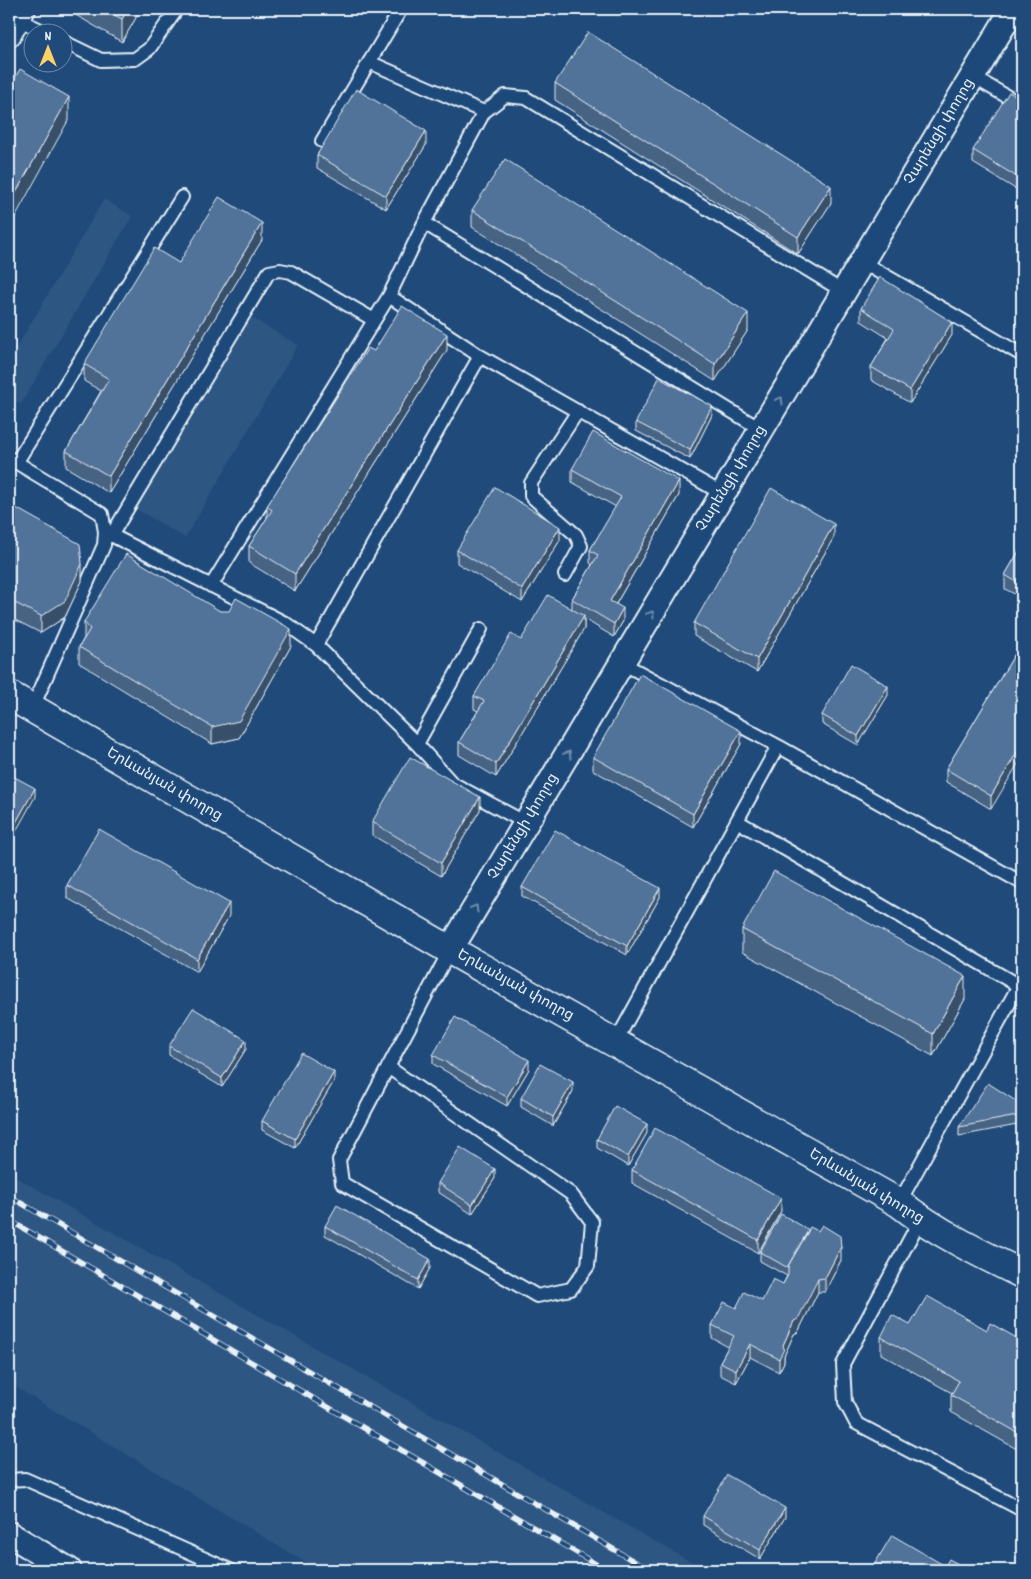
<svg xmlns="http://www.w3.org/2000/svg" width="1031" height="1579" font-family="Dekko,'Noto Sans Armenian',sans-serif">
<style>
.built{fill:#2e5683}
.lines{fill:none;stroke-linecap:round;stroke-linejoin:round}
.service-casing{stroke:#e8f1f8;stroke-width:16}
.minor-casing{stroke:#e8f1f8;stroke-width:28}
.trunk-casing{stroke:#e8f1f8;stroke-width:31}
.service{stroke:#1f4a7a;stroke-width:12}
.minor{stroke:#1f4a7a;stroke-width:24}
.trunk{stroke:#1f4a7a;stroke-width:28}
.rail-casing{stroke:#e8f1f8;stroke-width:5.5}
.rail{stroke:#1f4a7a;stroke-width:4;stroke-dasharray:11;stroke-linecap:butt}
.wall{fill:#466384;stroke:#e8f1f8}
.shaded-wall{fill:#39506b;stroke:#e8f1f8}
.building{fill:#517399;stroke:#e8f1f8}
.oneway{stroke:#6f8dac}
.labels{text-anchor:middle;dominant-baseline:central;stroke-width:4.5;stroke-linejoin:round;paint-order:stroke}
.street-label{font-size:15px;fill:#e8f1f8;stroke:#1f4a7a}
</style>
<rect width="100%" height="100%" fill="#1f4a7a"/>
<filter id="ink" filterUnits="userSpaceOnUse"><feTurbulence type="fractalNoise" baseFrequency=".02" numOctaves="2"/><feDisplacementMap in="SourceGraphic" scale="10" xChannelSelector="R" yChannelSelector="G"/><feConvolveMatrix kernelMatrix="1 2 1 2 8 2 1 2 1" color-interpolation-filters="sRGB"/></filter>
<g filter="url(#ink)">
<path class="built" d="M104,199L132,216L21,404L9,397V360Z
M247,315L298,345L185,538L133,507Z
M9,1173L705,1570H318L9,1383Z"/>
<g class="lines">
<defs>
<path id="service" d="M17,19L45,32
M62,41L101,60L135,59L149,49L177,9
M369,62L484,112
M973,77L1022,105
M322,141L401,9
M424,223L762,430
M862,262L1022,355
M389,296L480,356L723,494
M9,458L102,514L105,532L104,545L32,709
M16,463L182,197
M105,532L285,623L316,645L417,744L452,783L526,823
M111,536L269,272L280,270L291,272L374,320
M565,575L581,546L576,535L531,496V483L578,411
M211,586L389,296L424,223L484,112L505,96L526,98L844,292
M316,645L480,356
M622,663L778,746L1022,883
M417,744L481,629
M737,821L1019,986
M615,1043L778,746
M388,1067L571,1194L592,1222L588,1266L571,1289L537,1296L342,1183L339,1160L450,950
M899,1203L1022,980
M920,1220L843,1364L845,1402L856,1423L1022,1510
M9,1480L25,1479L230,1570"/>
<path id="minor" d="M9,34L23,9
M450,950L1013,9
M9,1534L69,1570"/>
<path id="trunk" d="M9,695L450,950L899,1203C936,1232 979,1253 1022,1274"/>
</defs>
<use href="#service" class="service-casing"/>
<use href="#minor" class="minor-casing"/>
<use href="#trunk" class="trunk-casing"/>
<use href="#service" class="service"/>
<use href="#minor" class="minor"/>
<use href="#trunk" class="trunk"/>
<defs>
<path id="rail" d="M9,1196L649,1570
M9,1220L606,1570"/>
</defs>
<use href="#rail" class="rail-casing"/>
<use href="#rail" class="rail"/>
</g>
<path class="wall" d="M74,9H141L122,42L74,14Z
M555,83L831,203L798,254L555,100Z
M1022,100V193L973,163V150Z
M426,145L386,209L317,168V155Z
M472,210L748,330L715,381L472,227Z
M262,240L109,493L66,467V451L101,391L84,381V364L179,263Z
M861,308L952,335L910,403L871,380V367L888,338L861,321Z
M447,350L295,591L249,563V546L267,518V506L374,351Z
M712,415L690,459L636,431V422Z
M572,469L679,495L616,604L623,621L614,637L584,619V629L496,777L459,755V742L478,711L474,709V696L521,640L572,609V599L592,565L590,563V550L616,507L572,482Z
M9,504L82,581L65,617L41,633L9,617Z
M834,537L757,672L694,636V623Z
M560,540L522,602L457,563V550Z
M1022,546V598L1005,589V575Z
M220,611L291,646L239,738L212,744L79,663V647L84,638V622Z
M1022,642L991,809L946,782V769Z
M888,695L858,745L822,724V715Z
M741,744L693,827L593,770V757Z
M480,810L441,876L372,835V822Z
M67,885L229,916L197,972L67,898Z
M522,887L660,897L627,955L522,896Z
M742,929L965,999L933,1056L742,952Z
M169,1046L246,1049L222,1087L169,1055Z
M433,1055L529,1069L507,1106L433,1064Z
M334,1081L295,1148L262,1130V1121Z
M573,1091L553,1126L521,1107V1098Z
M1022,1105V1124L959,1136V1127Z
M647,1133L628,1166L597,1148V1139Z
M632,1170L781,1211L758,1253L632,1183Z
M495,1178L472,1214L438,1192V1183Z
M325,1226L430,1268L418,1289L325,1235Z
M760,1252L841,1260L825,1292H818L798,1332L794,1334L784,1356V1362L779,1372L750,1357L736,1383L720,1375V1362L728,1347L712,1338V1325L736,1308L762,1301L783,1284L787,1276L760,1261Z
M910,1325L987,1330L1022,1341V1452L951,1412V1395L952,1393L881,1354V1337Z
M703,1516L785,1517L760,1559L703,1525Z"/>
<path class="shaded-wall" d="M128,9H141L122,42V19Z
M69,97V119L9,228V205Z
M426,131V145L386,209V196Z
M831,186V203L798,254V237Z
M262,223V240L109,493V476Z
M748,313V330L715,381V364Z
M952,322V335L910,403V390Z
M447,334V350L295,591V574Z
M712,406V415L690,459V450Z
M679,481V495L610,614V601Z
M834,524V537L757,672V659Z
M560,527V540L522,602V589Z
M82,564V581L65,617L41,633V616Z
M623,608V621L614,637V624Z
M584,616V629L496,777V764Z
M291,629V646L239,738L212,744V727Z
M888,686V695L858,745V736Z
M741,731V744L693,827V814Z
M1022,744V757L991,809V796Z
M35,788V797L9,844V835Z
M480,797V810L441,876V863Z
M660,888V897L627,955V946Z
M229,903V916L197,972V959Z
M965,976V999L933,1056V1034Z
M246,1040V1049L222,1087V1078Z
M529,1060V1069L507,1106V1097Z
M334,1072V1081L295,1148V1139Z
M573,1082V1091L553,1126V1117Z
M647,1124V1133L628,1166V1157Z
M495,1169V1178L472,1214V1205Z
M781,1198V1211L758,1253V1240Z
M841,1247V1260L825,1292V1278Z
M430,1259V1268L418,1289V1280Z
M818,1279V1292L798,1332L794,1334L784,1356V1362L779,1372V1359L783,1345L794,1321Z
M750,1344V1357L736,1383V1370Z
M785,1508V1517L760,1559V1550Z"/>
<path class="building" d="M103,9H128L122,19Z
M588,32L831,186L798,237L555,83Z
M20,69L69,97L9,205V89Z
M356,89L426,131L386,196L317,155Z
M1009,92L1022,100V180L973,150Z
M505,159L748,313L715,364L472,210Z
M219,197L262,223L109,476L66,451L109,379L84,364L154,248L179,263Z
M880,277L952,322L910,390L871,367L894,329L861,308Z
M402,306L447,334L295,574L249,546L272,510L267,506L368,348L374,351Z
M659,378L712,406L690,450L636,422Z
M593,432L679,481L610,601L623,608L614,624L572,599L598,555L590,550L621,497L572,469Z
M495,487L560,527L522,589L457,550Z
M771,488L834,524L757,659L694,623Z
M9,504L80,544L82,564L65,601L41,616L9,600Z
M1022,546V585L1005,575Z
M126,554L220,611H229L236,598L291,629L239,721L212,727L79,647L90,629L84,622Z
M548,595L584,616L496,764L459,742L484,701L474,696L511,634L521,640Z
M1022,642V744L991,796L946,769Z
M851,664L888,686L858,736L822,715Z
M640,674L741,731L693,814L593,757Z
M410,757L480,797L441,863L372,822Z
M9,774L35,788L9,835Z
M99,829L229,903L197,959L67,885Z
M555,830L660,888L627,946L522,887Z
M774,871L965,976L933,1034L742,929Z
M193,1008L246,1040L222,1078L169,1046Z
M455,1017L529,1060L507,1097L433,1055Z
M301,1053L334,1072L295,1139L262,1121Z
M540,1064L573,1082L553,1117L521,1098Z
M988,1083L1022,1105V1115L959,1127Z
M615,1106L647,1124L628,1157L597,1139Z
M655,1128L781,1198L758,1240L632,1170Z
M460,1147L495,1169L472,1205L438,1183Z
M337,1205L430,1259L418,1280L325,1226Z
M781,1214L809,1230L788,1266V1268L760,1252Z
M822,1225L840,1236L841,1247L825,1278L818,1279L798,1319L794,1321L783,1345L784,1349L779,1359L750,1344L736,1370L720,1362L734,1336L712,1325L724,1302L736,1308L744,1292L762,1301L773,1279L783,1284L788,1275V1266L810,1227L818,1231Z
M927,1296L987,1330L990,1323L1022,1341V1435L951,1395L959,1381L881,1337L892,1315L910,1325Z
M727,1475L785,1508L760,1550L703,1516Z
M892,1535L945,1566L949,1559L969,1570H871Z"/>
<defs><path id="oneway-chevron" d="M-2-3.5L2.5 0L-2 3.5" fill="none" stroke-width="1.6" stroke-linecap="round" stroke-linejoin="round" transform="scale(1.25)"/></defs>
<g class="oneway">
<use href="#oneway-chevron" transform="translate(780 400) rotate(-59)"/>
<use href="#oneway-chevron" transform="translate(651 614) rotate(-59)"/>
<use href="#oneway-chevron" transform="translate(568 754) rotate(-59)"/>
<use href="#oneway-chevron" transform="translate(475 908) rotate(-59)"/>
</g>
</g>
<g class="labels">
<g class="street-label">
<text transform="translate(940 132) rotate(-59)">Չարենցի փողոց</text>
<text transform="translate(732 479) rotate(-59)">Չարենցի փողոց</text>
<text transform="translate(164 785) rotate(30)">Երևանյան փողոց</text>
<text transform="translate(524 827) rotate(-59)">Չարենցի փողոց</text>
<text transform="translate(515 986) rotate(29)">Երևանյան փողոց</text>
<text transform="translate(866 1187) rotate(31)">Երևանյան փողոց</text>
</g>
</g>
<rect width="1031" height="1579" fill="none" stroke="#1f4a7a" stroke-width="30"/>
<rect x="15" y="15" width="1001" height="1549" fill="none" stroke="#e8f1f8" stroke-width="2" filter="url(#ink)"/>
<g transform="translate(48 48)"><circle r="24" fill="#1f4a7a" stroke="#6f8dac"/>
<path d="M0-4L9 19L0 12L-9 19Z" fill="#ffd166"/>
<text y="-8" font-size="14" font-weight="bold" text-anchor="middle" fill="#e8f1f8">N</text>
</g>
</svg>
